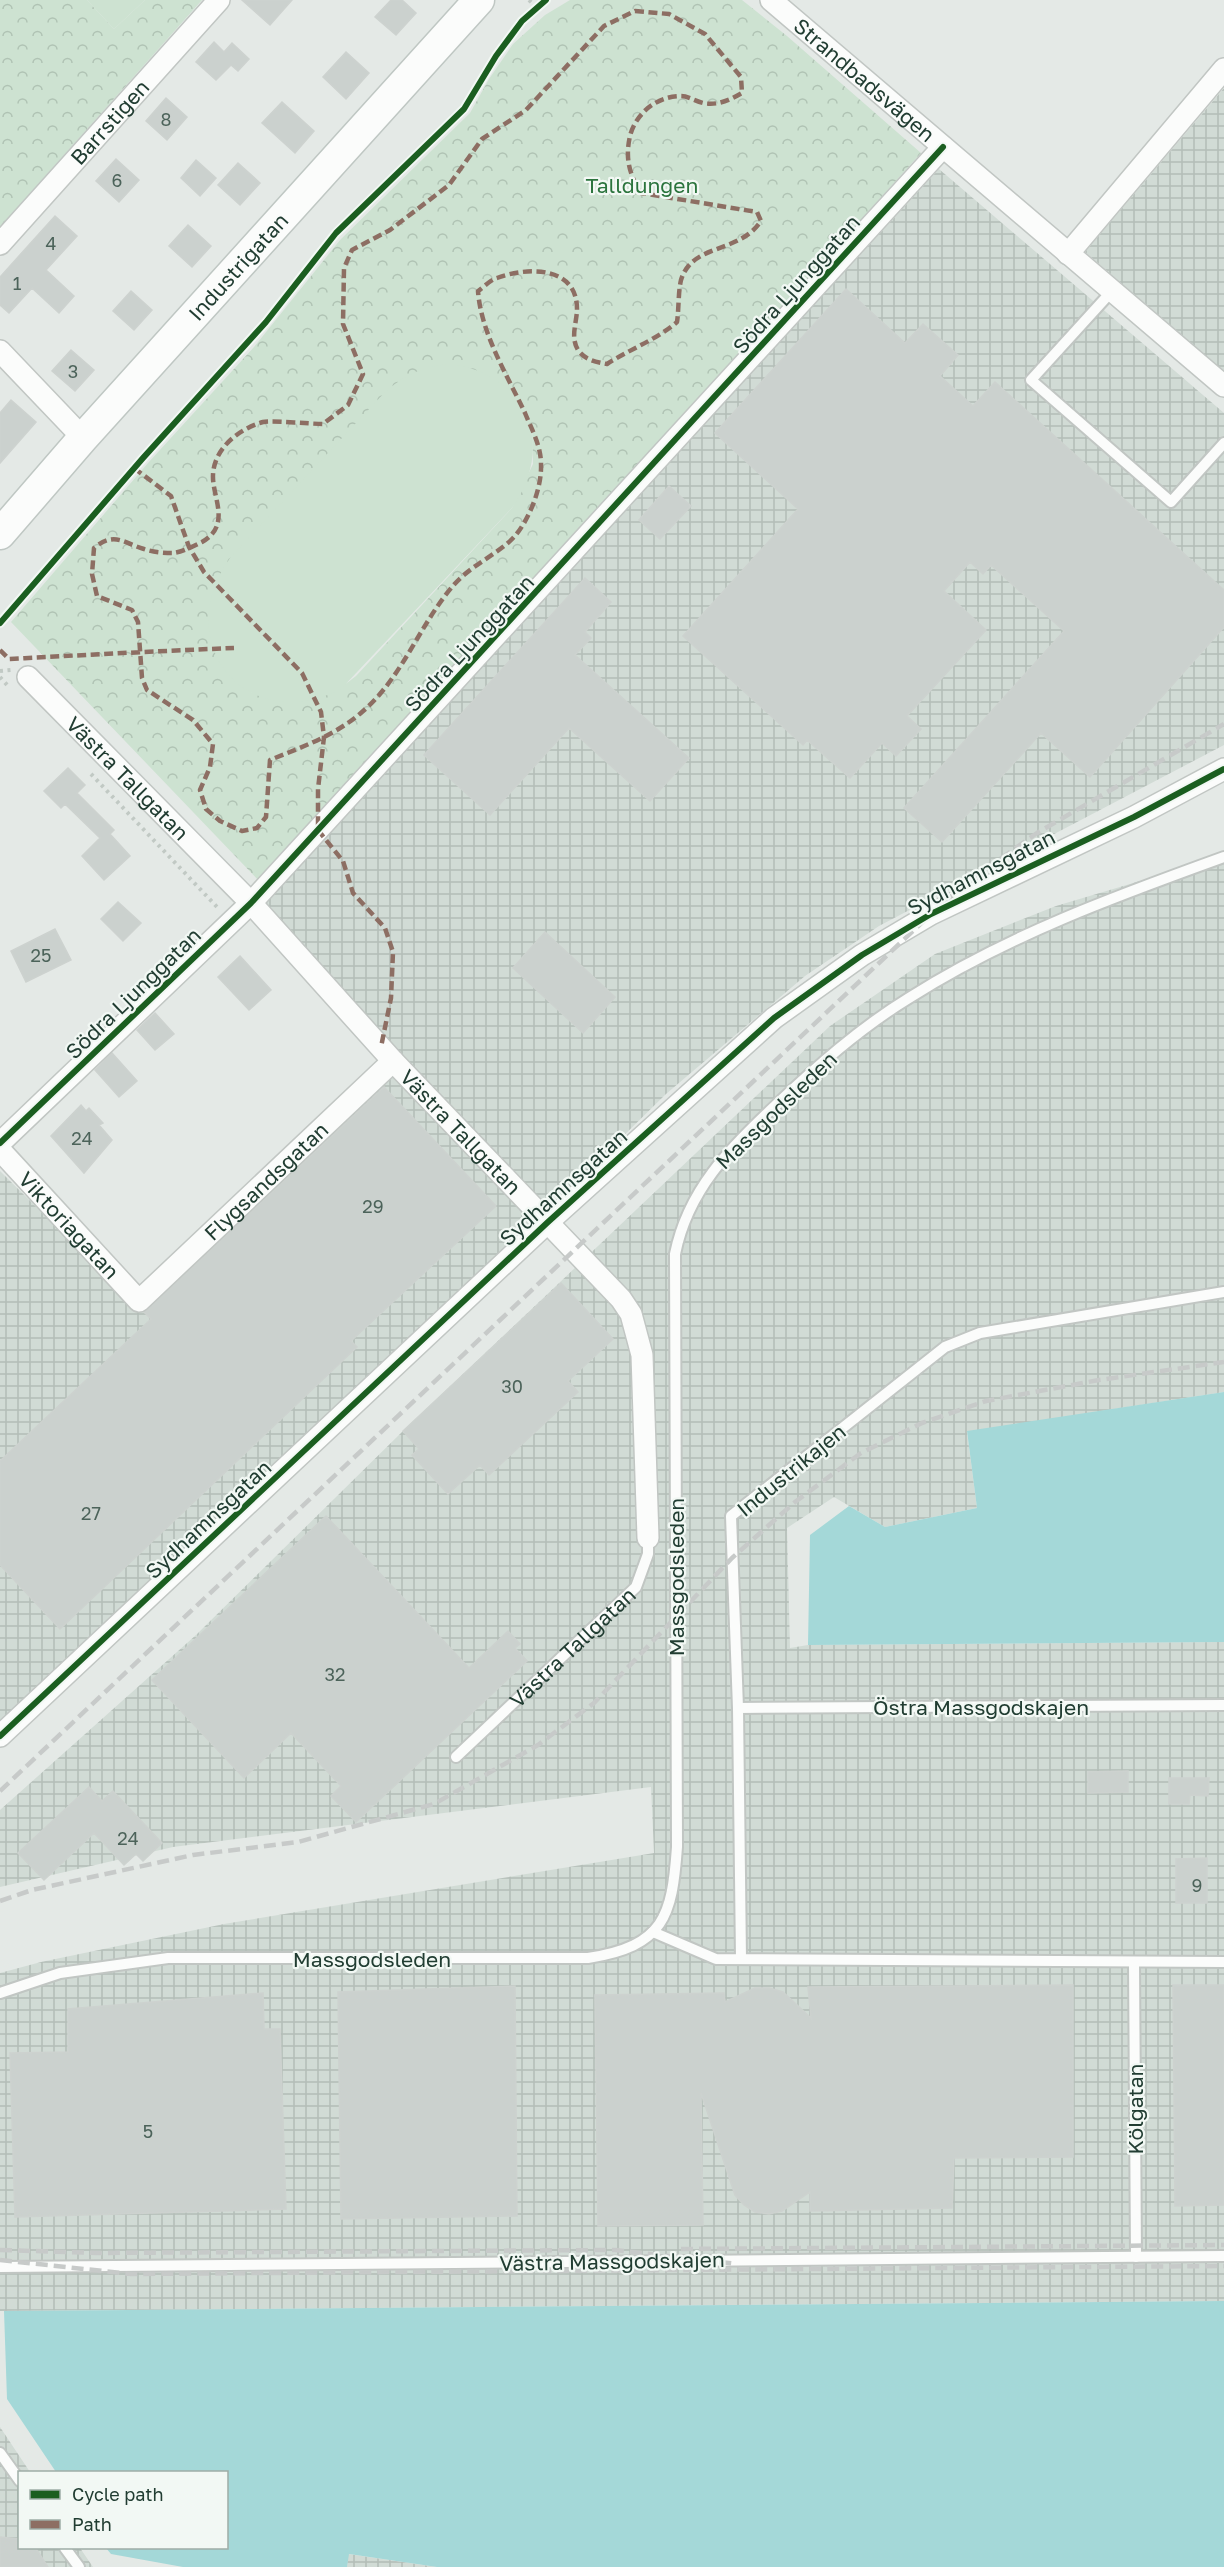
<svg xmlns="http://www.w3.org/2000/svg" width="1224" height="2567" font-family="'Golos Text',sans-serif">
<style>
.industrial{fill:url(#industrial-grid)}
.forest{fill:url(#forest-crowns);fill-rule:evenodd}
.pitch{fill:#cde2d1}
.water{fill:#a4d8d8}
.building{fill:#cbd1ce;stroke:#cdd2cf;stroke-width:1.5}
.lines{fill:none;stroke-linecap:round;stroke-linejoin:round}
.lane-casing{stroke:#c1c6c3;stroke-width:14}
.street-casing{stroke:#c1c6c3;stroke-width:24}
.secondary-casing{stroke:#bfc7c3;stroke-width:33}
.path{stroke:#c1c9c4;stroke-width:4;stroke-dasharray:3 4.5;stroke-linecap:butt}
.lane{stroke:#fbfcfb;stroke-width:10}
.street{stroke:#fbfcfb;stroke-width:21}
.secondary{stroke:#fbfcfb;stroke-width:30}
.rail{stroke:#c7cac9;stroke-width:4.5;stroke-dasharray:12 6;stroke-linecap:butt}
.quiet{stroke:#8d6e63;stroke-width:4.5;stroke-dasharray:9 4.5;stroke-linecap:butt}
.cycleway-casing{stroke:#f2f8f4;stroke-width:10}
.cycleway{stroke:#1b5e20;stroke-width:6}
.labels{text-anchor:middle;dominant-baseline:central;stroke-width:4.5;stroke-linejoin:round;paint-order:stroke}
.number-label{font-size:18px;fill:#4c635a}
.street-label{font-size:21px;fill:#213d32;stroke:#f2f8f4}
.park-label{font-size:21px;fill:#2b743d;stroke:#f2f8f4}
</style>
<defs>
<pattern id="industrial-grid" width="8" height="8" patternUnits="userSpaceOnUse" patternTransform="scale(1.5)"><rect width="8" height="8" fill="#d1dbd5"/><path d="M0 4h8M4 0v8" fill="none" stroke="#b3bdb7"/></pattern>
<pattern id="forest-crowns" width="20" height="18" patternUnits="userSpaceOnUse" patternTransform="scale(1.5)"><rect width="20" height="18" fill="#cde2d1"/><path d="M2 6a3 3 0 1 1 6 0M12 15a3 3 0 1 1 6 0" fill="none" stroke="#b0c3b4"/></pattern>
</defs>
<rect width="100%" height="100%" fill="#e4e9e6"/>
<path class="industrial" d="M1224,88V371L1085,252Z
M939,169L1224,413V745L879,926L805,976L666,1094L549,1209L259,909Z
M1224,856V1392L967,1432L977,1508L885,1527L834,1497L787,1528L790,1648L808,1645L1224,1642V2301L0,2311V1973L41,1962L224,1924L654,1853L651,1787L173,1847L0,1887V1810L196,1635L403,1431L830,1026L935,954L1056,906Z
M390,1071L537,1224L0,1727V1171L138,1308Z
M0,2427L30,2472H20V2548H80L93,2567H0Z
M348,2554L437,2567H347Z"/>
<path class="forest" d="M0,0H87L114,29L145,0H202L0,227Z
M570,0H742L787,36L921,153L262,884L11,622L148,463L254,347L340,240L470,113L489,79L513,44L545,15ZM532,430L533,464L512,508L356,676C325,702 288,708 251,692Z"/>
<path class="pitch" d="M87,0H145L114,29Z
M451,364C528,375 556,445 512,508L341,689C248,737 169,644 230,558L385,392C406,374 424,366 451,364Z"/>
<path class="water" d="M1224,1392V1642L808,1645L810,1535L849,1506L885,1527L977,1508L967,1431Z
M1224,2301V2567H437L349,2554L347,2567H183L111,2554L106,2548H226V2472H56L7,2399L4,2311Z"/>
<path class="building" d="M242,0H292L270,25Z
M391,0H402L416,13L396,35L375,17Z
M214,42L224,52L232,43L249,59L238,71L231,65L216,80L196,62Z
M346,52L369,73L346,99L323,77Z
M166,98L187,117L167,140L146,121Z
M282,102L314,131L295,153L262,123Z
M116,159L139,180L119,202L96,181Z
M196,160L216,178L200,196L181,178Z
M238,163L260,183L240,205L218,185Z
M55,216L77,236L46,270L74,296L59,313L32,288L9,313L0,305V277Z
M188,225L211,246L192,267L169,246Z
M846,289L905,343L923,324L958,355L940,376L973,406L995,382L1224,590V627L1090,777L1041,733L942,842L904,808L1064,631L991,565L983,574L970,562L944,591L986,630L907,716L921,729L896,756L882,743L850,778L807,740L803,745L683,636L798,509L715,433Z
M131,291L152,310L134,330L113,311Z
M71,350L94,370L75,391L52,371Z
M11,400L36,422L0,463V413Z
M669,486L691,506L660,539L639,520Z
M585,578L611,602L585,632L591,638L575,655L689,758L650,801L569,728L490,815L424,755Z
M68,768L85,785L77,793L114,830L110,834L130,856L104,880L82,856L100,838L65,804L61,808L44,791Z
M118,902L141,923L123,941L101,919Z
M55,929L71,960L26,982L11,951Z
M545,932L615,997L583,1033L513,968Z
M240,956L271,990L249,1010L218,977Z
M155,1013L174,1034L155,1050L137,1030Z
M112,1053L137,1081L119,1097L95,1070Z
M384,1087L496,1206L351,1341L357,1347L60,1629L0,1565V1461L151,1319L144,1312Z
M81,1105L86,1111L89,1108L103,1123L99,1125L112,1140L84,1173L51,1136Z
M561,1283L613,1339L568,1381L578,1392L489,1475L480,1465L448,1494L412,1455L419,1449L403,1431Z
M326,1516L469,1668L508,1631L520,1644L515,1648L527,1661L356,1822L331,1796L341,1786L291,1733L244,1778L152,1680Z
M1128,1771V1792L1088,1793V1772Z
M1169,1778H1209L1208,1796L1190,1795L1189,1804H1169Z
M89,1787L102,1801L113,1791L162,1843L143,1861L136,1854L124,1865L94,1833L44,1880L18,1853Z
M1207,1858V1903H1176V1859Z
M1073,1985V2157L954,2158L952,2208L810,2211V2192L782,2211L769,2214L755,2212L744,2205L735,2195L701,2093L703,2225L598,2226L595,1995L724,1993L725,2002L755,1988H769L783,1992L811,2018L808,1987Z
M1173,1985H1224V2205L1175,2206Z
M515,1986L517,2216L341,2219L338,1992Z
M263,1993L264,2029H280L286,2209L15,2217L10,2053L68,2052V2009Z
M0,2537L20,2539V2547H35L48,2567H0Z"/>
<g class="lines">
<defs>
<g id="lane">
<path d="M1112,291L1031,380L1171,502L1224,443"/>
<path d="M738,1708L1224,1705"/>
<path id="s1" d="M456,1757L636,1587L648,1554V1538"/>
<path d="M653,1932L716,1959L1224,1962"/>
<path d="M741,1959L738,1708L731,1516L945,1347L980,1333L1224,1292"/>
<path d="M1134,1962L1136,2257"/>
<path d="M0,1993L60,1973L168,1958H588C664,1946 672,1917 677,1847L675,1254C688,1190 729,1149 775,1106C816,1067 860,1028 909,998C1006,936 1116,896 1224,857"/>
<path d="M0,2267L1224,2256"/>
<path d="M0,2453L20,2481"/>
<path d="M65,2548L79,2567"/>
</g>
<g id="street">
<path id="s2" d="M771,0L1224,386"/>
<path id="s3" d="M0,244L219,0"/>
<path d="M1068,254L1224,69"/>
<path d="M0,351L83,438"/>
<path id="s4" d="M28,677L251,903L393,1061L621,1299L631,1314L642,1355L648,1538"/>
<path d="M0,1143L251,903L943,147"/>
<path id="s5" d="M0,1150L139,1301L393,1061"/>
<path d="M0,1736L548,1222L774,1018L862,955L931,914L1134,817L1224,769"/>
</g>
<g id="secondary">
<path id="s6" d="M0,534L83,438L479,0"/>
</g>
</defs>
<use href="#lane" class="lane-casing"/>
<use href="#street" class="street-casing"/>
<use href="#secondary" class="secondary-casing"/>
<path class="path" d="M529,0L536,7
M0,671L11,670
M0,677L8,686
M91,774L218,908"/>
<use href="#lane" class="lane"/>
<use href="#street" class="street"/>
<use href="#secondary" class="secondary"/>
<path class="rail" d="M0,1791L931,914L970,880L1037,833L1224,724
M0,1901L32,1890L193,1855L298,1842L434,1804L538,1745L594,1703L732,1558L795,1502L861,1453L922,1423L986,1401L1099,1380L1224,1362
M681,2249L1224,2245
M0,2250L97,2253L615,2250L737,2264
M0,2260L131,2274L1224,2266"/>
<path class="quiet" d="M635,11L669,14L705,34L741,77L742,93C730,100 717,106 703,103C695,101 688,96 681,96C657,96 636,113 630,136C625,158 629,174 641,193L757,212L761,221C739,254 692,243 681,280C678,293 679,309 677,322C656,340 630,349 607,364C596,362 585,360 578,350C570,337 577,322 577,309C577,265 526,267 497,278C490,280 484,287 478,291C481,333 507,375 525,413C532,430 541,446 541,464C542,487 530,518 515,536C499,554 470,565 452,587C419,626 402,678 362,712C336,735 302,747 270,760L266,817L257,828L242,831L220,821L206,809L200,790L210,767L213,744L193,720L147,690L142,678L138,622L132,610L97,596L92,574L94,548C115,531 123,543 144,549C152,552 163,553 172,553C180,553 194,546 202,542C232,525 212,497 213,475C214,448 239,429 263,422C271,420 311,424 323,424L348,405L363,374L343,324L344,268L352,250L390,230L449,185L482,139L526,110L604,26Z
M134,468L171,496L189,547L204,572L302,673L321,712L324,737L318,789V830L343,861L353,893L385,928L393,952L391,998L381,1047
M0,650L9,659C84,655 159,651 234,648"/>
<defs>
<path id="cycleway" d="M0,623L143,458L266,322L336,233L464,109L496,56L522,21L546,0
M0,1143L251,903L943,147
M0,1736L548,1222L774,1018L862,955L931,914L1134,817L1224,769"/>
</defs>
<use href="#cycleway" class="cycleway-casing"/>
<use href="#cycleway" class="cycleway"/>
</g>
<g class="labels">
<g class="number-label">
<text x="166" y="119">8</text>
<text x="117" y="180">6</text>
<text x="51" y="243">4</text>
<text x="17" y="283">1</text>
<text x="73" y="371">3</text>
<text x="41" y="955">25</text>
<text x="82" y="1138">24</text>
<text x="373" y="1206">29</text>
<text x="512" y="1386">30</text>
<text x="91" y="1513">27</text>
<text x="335" y="1674">32</text>
<text x="128" y="1838">24</text>
<text x="1197" y="1885">9</text>
<text x="148" y="2131">5</text>
</g>
<g class="street-label">
<text stroke="none"><textPath href="#s2" startOffset="123">Strandbadsvägen</textPath></text>
<text stroke="none"><textPath href="#s3" startOffset="164">Barrstigen</textPath></text>
<text stroke="none"><textPath href="#s6" startOffset="358">Industrigatan</textPath></text>
<text transform="translate(796 284) rotate(-48)">Södra Ljunggatan</text>
<text transform="translate(469 643) rotate(-47)">Södra Ljunggatan</text>
<text stroke="none"><textPath href="#s4" startOffset="142">Västra Tallgatan</textPath></text>
<text transform="translate(981 872) rotate(-27)">Sydhamnsgatan</text>
<text transform="translate(133 993) rotate(-44)">Södra Ljunggatan</text>
<text transform="translate(776 1110) rotate(-44)">Massgodsleden</text>
<text stroke="none"><textPath href="#s4" startOffset="628">Västra Tallgatan</textPath></text>
<text stroke="none"><textPath href="#s5" startOffset="380">Flygsandsgatan</textPath></text>
<text transform="translate(563 1187) rotate(-42)">Sydhamnsgatan</text>
<text stroke="none"><textPath href="#s5" startOffset="102">Viktoriagatan</textPath></text>
<text transform="translate(791 1470) rotate(-39)">Industrikajen</text>
<text transform="translate(208 1519) rotate(-43)">Sydhamnsgatan</text>
<text transform="translate(676 1577) rotate(-90)">Massgodsleden</text>
<text stroke="none"><textPath href="#s1" startOffset="160">Västra Tallgatan</textPath></text>
<text x="981" y="1707">Östra Massgodskajen</text>
<text x="372" y="1959">Massgodsleden</text>
<text transform="translate(1135 2109) rotate(-90)">Kölgatan</text>
<text transform="translate(612 2261) rotate(-1)">Västra Massgodskajen</text>
</g>
<g class="park-label">
<text x="642" y="185">Talldungen</text>
</g>
</g>
<rect x="18" y="2471" width="210" height="78" fill="#f2f8f4" stroke="#9eada6" stroke-width="1.5"/>
<rect x="30" y="2490" width="30" height="9" fill="#1b5e20" stroke="#9eada6" stroke-width="1.5"/>
<text x="72" y="2501" font-size="18" fill="#213d32">Cycle path</text>
<rect x="30" y="2520" width="30" height="9" fill="#8d6e63" stroke="#9eada6" stroke-width="1.5"/>
<text x="72" y="2531" font-size="18" fill="#213d32">Path</text>
</svg>
